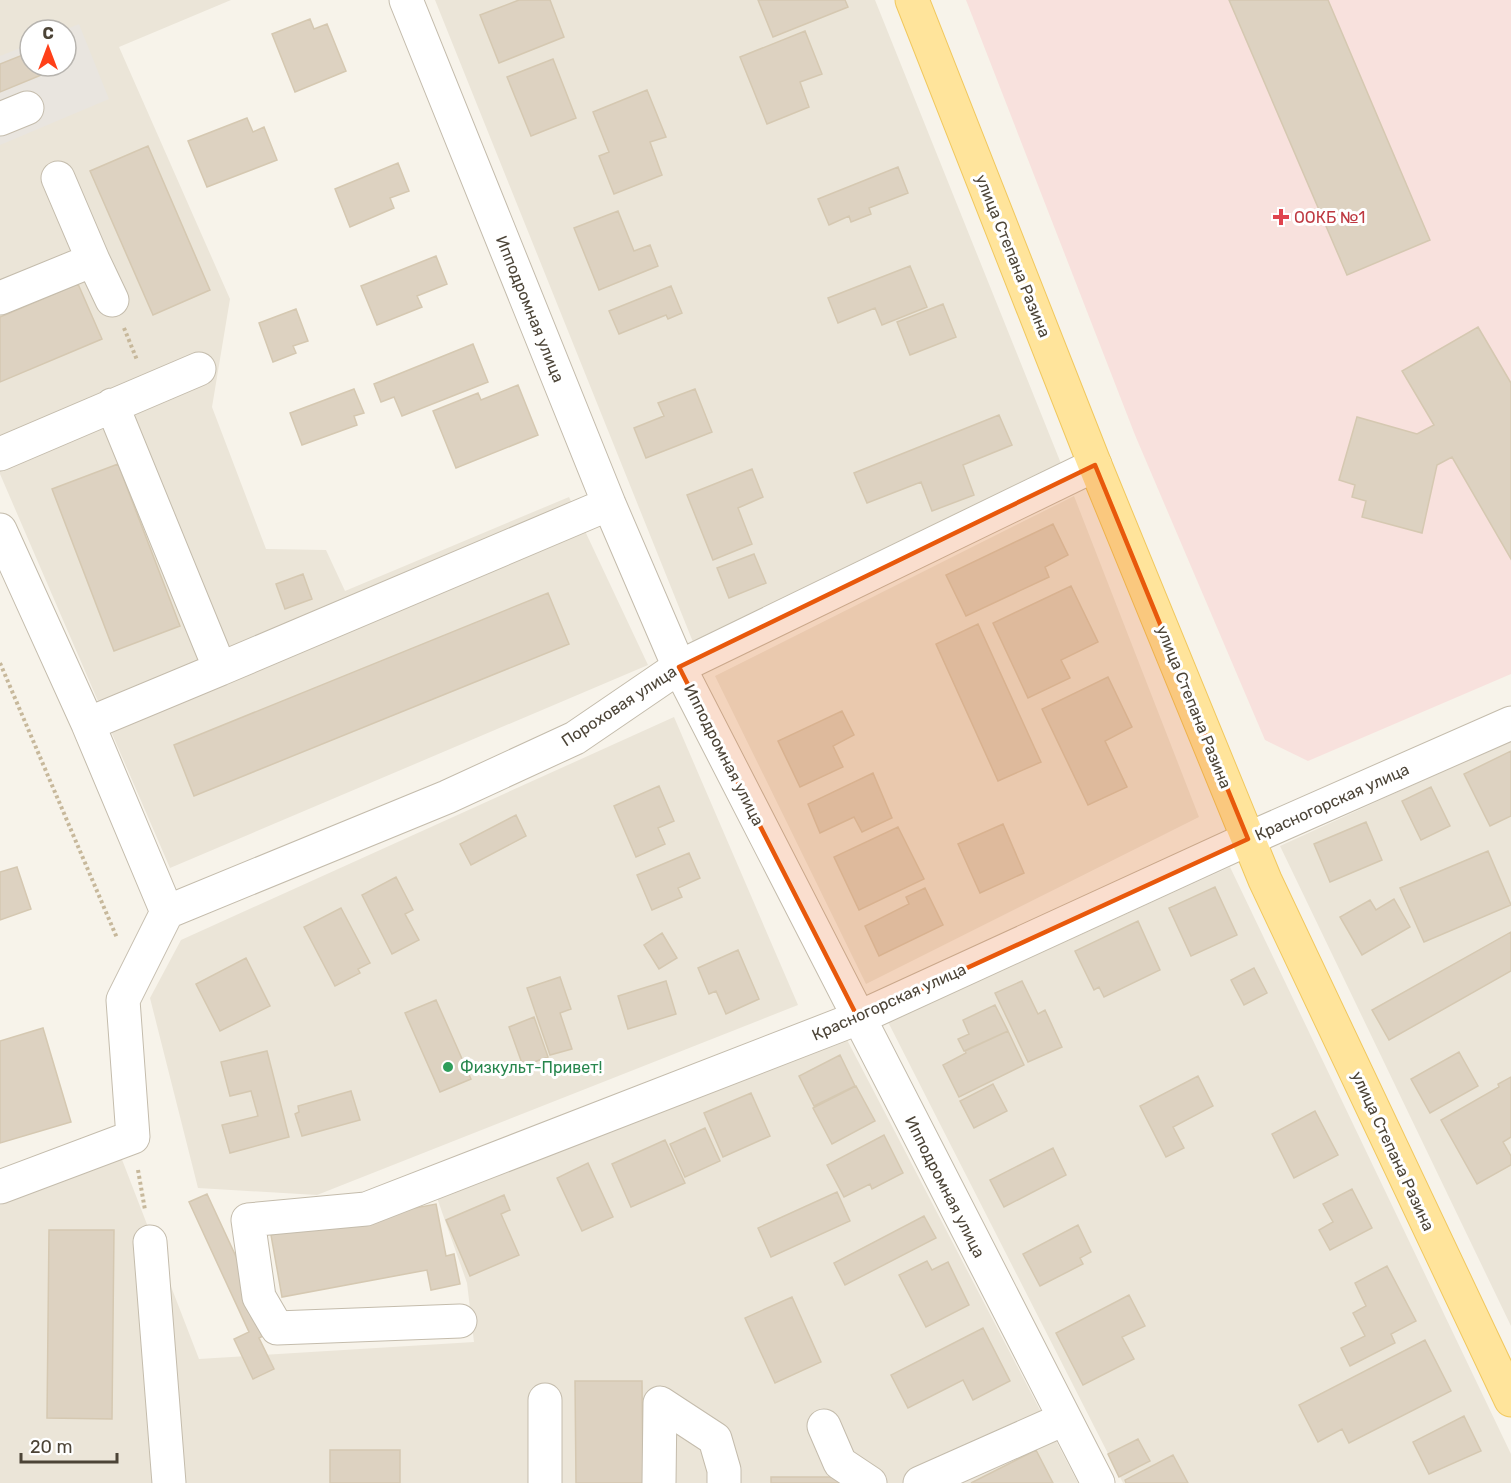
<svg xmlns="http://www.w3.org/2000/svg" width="1511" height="1483" font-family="Rubik,sans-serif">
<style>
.residential{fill:#ebe5d8;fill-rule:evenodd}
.industrial{fill:#e9e5df}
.medical{fill:#f8e1dd}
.building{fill:#ddd2c1;stroke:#d5c8b1;stroke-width:1.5}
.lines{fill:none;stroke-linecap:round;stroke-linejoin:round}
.minor-casing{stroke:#c4bcac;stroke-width:35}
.major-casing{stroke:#f1c85e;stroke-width:35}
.path{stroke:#c7b89b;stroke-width:4;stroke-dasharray:3 3;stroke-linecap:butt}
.minor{stroke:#fff;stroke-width:33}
.major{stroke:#ffe49b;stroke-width:33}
.marked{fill:#e8590c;fill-opacity:0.2;stroke:#e8590c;stroke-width:4.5;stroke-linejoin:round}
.health-dot{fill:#e0444e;stroke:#fff;stroke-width:2}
.leisure-dot{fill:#2e9e5b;stroke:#fff;stroke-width:2}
.labels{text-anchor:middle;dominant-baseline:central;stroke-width:6;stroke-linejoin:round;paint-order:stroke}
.health-label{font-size:16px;fill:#be3a42;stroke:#fff;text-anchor:start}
.street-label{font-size:16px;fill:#4c4437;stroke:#fff}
.leisure-label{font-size:16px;fill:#27864d;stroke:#fff;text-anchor:start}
</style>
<rect width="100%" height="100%" fill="#f7f3ea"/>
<path class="residential" d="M0,0H231L119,47L230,299L212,407L266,549L326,550L345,591L569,497L648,665L170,868L0,474ZM30,30H66V66H30Z
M435,0H875L1062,466L693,642Z
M1074,496L1199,817L866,984L715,676Z
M674,717L798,1005L317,1195L198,1188L150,998L181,940Z
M1511,740V1326L1280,846Z
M1230,867L1511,1454V1483H1123L888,1022Z
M845,1036L1078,1483H0V1205L121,1157L199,1359L474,1342L467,1283L436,1195Z"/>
<path class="industrial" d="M79,24L109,99L0,145V56L30,44V66H66L64,30Z"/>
<path class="medical" d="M966,0H1511V674L1308,761L1265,740L1135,435Z"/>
<path class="building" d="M519,0H550L564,37L499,63L480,15Z
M758,0H845L848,7L773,37Z
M1229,0H1328L1430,240L1347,275Z
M310,19L314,29L327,24L346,71L295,92L272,34Z
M805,31L822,74L800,82L809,107L767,124L740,57Z
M30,52V66H63L0,92V64Z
M553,59L576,118L531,136L507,77Z
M647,90L666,137L650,142L662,175L614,194L599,156L609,152L593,112Z
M247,118L253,132L264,127L277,160L207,187L188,141Z
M148,146L210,290L153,315L90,171Z
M398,163L409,191L390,198L394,208L350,227L335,189Z
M898,167L908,193L869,208L871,214L851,222L849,216L829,225L818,199Z
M618,211L634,251L650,245L658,266L599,290L574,228Z
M436,256L447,284L417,296L422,307L377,325L361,286Z
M910,266L927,307L882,325L875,308L838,323L828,298Z
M78,284L102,339L0,382V317Z
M671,286L682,313L668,319L666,315L619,334L609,311Z
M943,304L956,337L910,355L897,322Z
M296,309L308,341L293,346L296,353L273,362L259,323Z
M1478,327L1511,383V559L1452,457L1437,465L1422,533L1362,517L1366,501L1352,497L1355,485L1339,480L1357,417L1417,434L1434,425L1402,371Z
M473,344L488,382L402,416L394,397L381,402L374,384Z
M518,385L538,435L456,468L433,411L478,393L481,400Z
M354,389L364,413L354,416L357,425L302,445L290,413Z
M695,389L712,432L646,458L634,428L664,416L658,403Z
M999,415L1012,445L963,465L974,495L932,511L921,482L867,503L854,473Z
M118,464L180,626L114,651L52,489Z
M752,469L763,497L738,508L752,544L713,560L687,495Z
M1053,524L1068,555L1045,567L1049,577L966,616L946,575Z
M754,554L766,583L729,598L717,568Z
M303,574L312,599L285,609L276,584Z
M1071,586L1098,642L1061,660L1070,678L1028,698L993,623Z
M548,593L569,644L194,796L174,745Z
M978,624L1041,762L998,781L936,644Z
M1108,677L1132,727L1105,741L1127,787L1088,805L1042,709Z
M842,711L854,735L833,746L843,767L800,787L778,741Z
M1511,751V816L1490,826L1464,774Z
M873,773L892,818L862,832L854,817L820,833L808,804Z
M659,786L674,821L658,828L665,844L636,857L614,806Z
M1431,787L1450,826L1421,840L1402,801Z
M516,815L526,836L471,865L460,844Z
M1366,822L1382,860L1330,882L1314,844Z
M1003,824L1024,873L980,893L958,844Z
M898,827L924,879L859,910L834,857Z
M1488,851L1511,905L1424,942L1400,888Z
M689,853L700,878L678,888L682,897L652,910L637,875Z
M17,867L31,909L0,920V872Z
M396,877L413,910L405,914L419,940L392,954L362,895Z
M1215,887L1237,935L1191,956L1169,908Z
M925,888L943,925L879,956L865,926L909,904L906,897Z
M1394,899L1410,927L1362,955L1340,917L1370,900L1376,910Z
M341,908L370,963L358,969L360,973L335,986L304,927Z
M1138,921L1160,970L1104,997L1099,987L1094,990L1075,951Z
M1511,932V971L1389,1040L1372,1010Z
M662,933L677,958L659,969L644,945Z
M738,950L759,999L726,1014L716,991L709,994L698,968Z
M246,958L270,1006L220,1031L196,984Z
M1254,968L1267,993L1244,1005L1231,980Z
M560,977L571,1009L560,1013L572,1049L550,1055L527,988Z
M666,981L676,1014L628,1029L618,996Z
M1022,981L1038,1014L1045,1010L1062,1047L1028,1062L995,993Z
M436,1000L471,1079L440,1092L405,1013Z
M995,1005L1008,1031L964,1051L958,1039L969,1034L963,1020Z
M534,1017L548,1057L523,1066L509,1027Z
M43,1028L71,1122L0,1143V1041Z
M1008,1031L1024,1065L959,1097L943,1065L966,1053L965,1051Z
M267,1051L289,1137L230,1153L222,1125L258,1116L251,1091L230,1096L221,1062Z
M1459,1052L1478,1086L1430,1113L1411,1079Z
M840,1055L855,1086L814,1106L799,1076Z
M1198,1076L1213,1106L1173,1127L1184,1148L1166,1157L1140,1106Z
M1511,1077V1137L1503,1142L1511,1156V1165L1477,1184L1441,1120L1499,1087L1498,1084Z
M993,1084L1007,1111L974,1128L960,1101Z
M856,1086L875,1121L832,1144L813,1108Z
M351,1091L360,1120L302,1136L295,1114L299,1112L298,1106Z
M751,1093L770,1136L723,1157L704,1113Z
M1315,1111L1338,1155L1294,1178L1272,1134Z
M705,1128L720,1161L685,1177L670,1144Z
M884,1135L903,1173L872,1189L870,1184L844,1197L827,1165Z
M665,1140L685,1183L631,1207L612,1164Z
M1053,1148L1066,1175L1004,1207L990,1180Z
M588,1163L613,1217L582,1231L557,1178Z
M1352,1189L1372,1228L1330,1250L1319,1230L1333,1222L1323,1204Z
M837,1192L850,1221L771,1257L758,1228Z
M207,1194L271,1332L259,1338L274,1369L253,1379L234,1339L249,1332L189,1202Z
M504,1195L510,1210L501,1214L519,1255L470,1276L446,1220Z
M436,1204L446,1256L454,1254L460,1284L431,1290L427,1270L282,1297L271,1235Z
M924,1216L936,1238L845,1285L834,1263Z
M1078,1225L1091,1252L1080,1258L1083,1264L1040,1286L1023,1254Z
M49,1230H114L112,1419L47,1418Z
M927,1261L932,1270L948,1262L969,1305L926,1327L899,1275Z
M1387,1266L1416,1321L1391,1334L1395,1343L1350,1366L1341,1348L1365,1336L1353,1313L1366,1306L1355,1283Z
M1129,1295L1145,1326L1122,1337L1134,1359L1083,1385L1056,1333Z
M792,1297L821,1362L775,1383L745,1318Z
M983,1328L1010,1381L973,1400L963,1380L908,1408L891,1375Z
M1425,1340L1451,1391L1349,1443L1342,1429L1318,1442L1299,1405Z
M575,1381H642L643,1483H576Z
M1464,1416L1481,1451L1429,1474L1413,1442Z
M1138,1439L1150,1461L1119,1477L1108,1454Z
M330,1450H400V1483H330Z
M1036,1450L1053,1483H971Z
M1173,1455L1188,1483H1126L1125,1480Z
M771,1477H840V1483H771Z"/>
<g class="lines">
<defs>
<path id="minor" d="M406,0L609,504L679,667L1098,1483
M0,119L27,108
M93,260L112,300
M0,298L93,260L58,178
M112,405L220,669L609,504
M0,454L199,369
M0,530L88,724L167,912
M88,724L220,669
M167,912L447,797L575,738L679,667L1095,465
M0,1187L133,1137L123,1000L167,912
M150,1242L169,1483
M460,1321L277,1328L259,1297L248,1220L366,1209L858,1018L1248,839L1511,723
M824,1426L840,1463L870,1483
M545,1483V1400
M659,1483L660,1403L715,1439L724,1470V1483
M920,1483L1064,1419"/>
<path id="major" d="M912,0L1095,465L1265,880L1511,1400"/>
</defs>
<use href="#minor" class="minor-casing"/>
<use href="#major" class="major-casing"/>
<path class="path" d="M124,328L137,360
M0,663L117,938
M138,1170L145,1210"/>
<use href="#minor" class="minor"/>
<use href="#major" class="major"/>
</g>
<path class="marked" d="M1095,465L1248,839L858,1018L679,667Z"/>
<path class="health-dot" d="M1278 208h6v6h6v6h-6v6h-6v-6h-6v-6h6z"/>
<circle class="leisure-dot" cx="448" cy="1067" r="6"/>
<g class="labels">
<g class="health-label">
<text x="1294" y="217">ООКБ №1</text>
</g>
<g class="street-label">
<text transform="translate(1013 256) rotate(68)">улица Степана Разина</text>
<text transform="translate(530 309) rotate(68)">Ипподромная улица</text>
<text transform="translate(619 706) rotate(-33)">Пороховая улица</text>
<text transform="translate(1194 707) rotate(68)">улица Степана Разина</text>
<text transform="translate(724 755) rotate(63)">Ипподромная улица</text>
<text transform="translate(1332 802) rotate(-24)">Красногорская улица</text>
<text transform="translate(889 1002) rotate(-24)">Красногорская улица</text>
<text transform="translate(1393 1151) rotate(65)">улица Степана Разина</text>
<text transform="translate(945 1187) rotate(63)">Ипподромная улица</text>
</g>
<g class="leisure-label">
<text x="460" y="1067">Физкульт-Привет!</text>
</g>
</g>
<g transform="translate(48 48)"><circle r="28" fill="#ffffff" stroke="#b7b4af" stroke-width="1.5"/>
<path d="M0-4.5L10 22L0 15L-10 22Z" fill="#ff4019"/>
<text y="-9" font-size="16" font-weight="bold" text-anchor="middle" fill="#4c4437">С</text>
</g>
<path d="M21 1453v9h96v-9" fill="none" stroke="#4c4437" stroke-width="3"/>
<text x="30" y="1453" font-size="18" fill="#4c4437" stroke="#ffffff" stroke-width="4.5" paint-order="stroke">20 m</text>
</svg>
